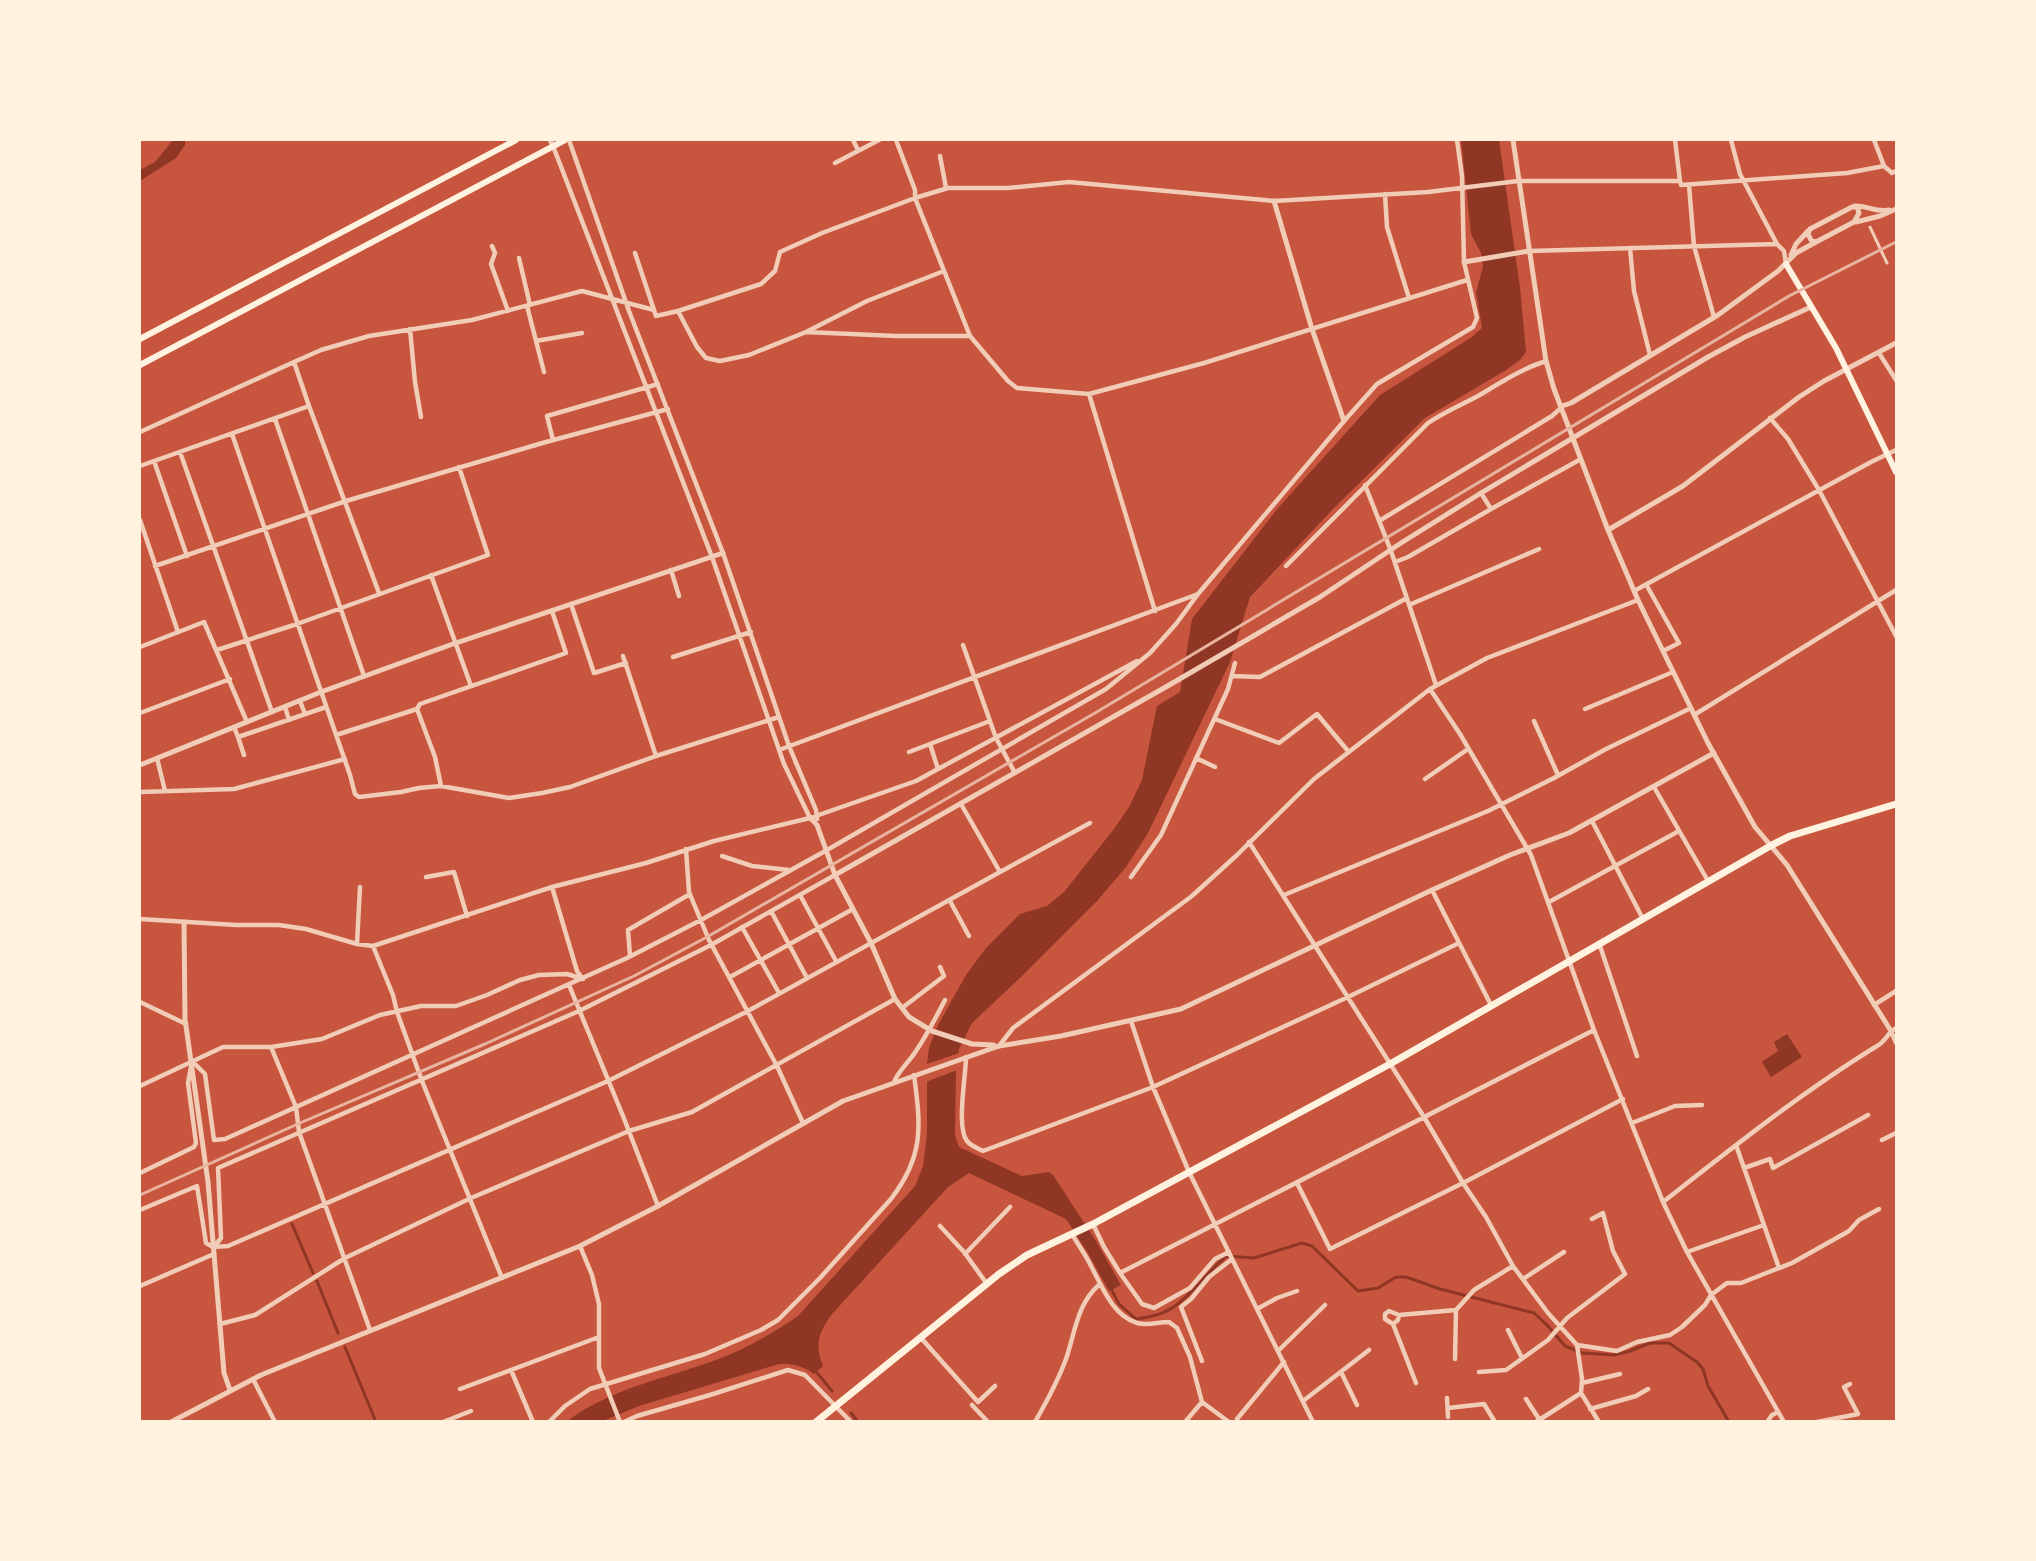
<svg xmlns="http://www.w3.org/2000/svg" width="2036" height="1561" font-family="'Nunito Sans',sans-serif">
<style>
.water{fill:#8f3625}
.pier{fill:#c8553d}
.lines{fill:none;stroke-linecap:round;stroke-linejoin:round}
.stream{stroke:#8f3625;stroke-width:3}
.pedestrian{stroke:#f1ccb7;stroke-width:3}
.minor{stroke:#f1ccb7;stroke-width:4.5}
.tertiary{stroke:#f1ccb7;stroke-width:5}
.secondary{stroke:#fff3e0;stroke-width:6}
.primary{stroke:#fff3e0;stroke-width:7}
.rail{stroke:#e9b49f;stroke-width:3}
</style>
<rect width="100%" height="100%" fill="#c8553d"/>
<path class="water" d="M173,140H185V145L176,158L140,181V170L155,162Z
M1461,140H1499L1520,288L1526,352L1520,360L1506,370L1425,418L1333,509L1250,597L1230,662L1148,833L1126,867L1097,901L1023,975L972,1023L959,1049L956,1072L955,1135L959,1147L1022,1176L1049,1172L1053,1175L1096,1241L1121,1285L1109,1291L1088,1253L1066,1219L969,1173L948,1187L832,1314C819,1332 814,1344 823,1366L814,1374C802,1365 793,1364 779,1364L639,1406L603,1421L566,1422C611,1388 664,1379 716,1360C745,1349 772,1334 798,1316L915,1186L923,1166L927,1133V1063L929,1048L938,1025L966,975L986,948L1020,914L1047,906L1064,892L1114,829L1129,807L1142,780L1157,706L1180,692L1192,619L1278,508L1380,395L1472,337L1482,328L1476,292L1483,267L1481,253L1471,234Z
M1787,1034L1802,1057L1771,1077L1762,1062L1778,1051L1774,1042Z"/>
<path class="pier" d="M962,1052L960,1069L923,1083L924,1065Z"/>
<g class="lines">
<path class="stream" d="M292,1224L313,1273
M317,1281L338,1333
M1110,1287L1119,1304L1136,1319C1148,1317 1162,1315 1172,1308C1194,1294 1207,1271 1227,1256L1254,1258L1302,1243L1312,1246L1358,1291L1378,1288L1396,1277H1406L1440,1289L1534,1313L1547,1325L1565,1346L1582,1353L1614,1355L1627,1352L1650,1343H1669L1697,1362L1703,1369L1708,1386L1729,1422
M345,1347L376,1422
M814,1369L832,1391
M851,1413L858,1422"/>
<path class="pedestrian" d="M1870,227L1887,263"/>
<path class="minor" d="M569,140L629,311L723,553L789,746L816,810L817,819
M853,140L858,150
M896,140L915,190V198L970,336L1008,381L1017,388L1089,394L1204,363L1467,280
M1675,140L1680,181
M1731,140L1740,174L1777,244
M1874,140L1884,166L1892,173L1896,171
M553,146L712,557L784,764L810,818L817,825
M940,156L946,188
M835,163L879,140
M1689,185L1694,246L1714,317
M1385,194L1387,227L1409,298
M492,246L495,253L491,264L508,311
M1630,248L1634,291L1650,355
M1529,251L1777,244L1784,251L1786,264
M635,253L656,316L678,311L761,284L775,271L780,252L822,233L915,198L948,188H1008L1069,182L1274,201L1428,192L1518,181H1680L1681,185L1847,173L1884,166
M519,258L530,305
M527,306L544,372
M678,311L697,347L706,358L720,361L749,355L806,332L896,336H970
M410,329L415,382L421,417
M806,332L867,301L944,271
M536,341L582,333
M1879,353L1896,380
M294,362L321,350L369,336L472,320L582,291L654,310
M1089,394L1155,611
M1770,418L1788,439L1819,490L1896,636
M275,419L364,676
M140,432L294,362L309,406
M232,434L350,775L355,794L359,797L401,792L419,788L441,786L509,798L542,793L570,787L656,756L779,717
M553,440L547,416L658,384
M180,452L272,712
M154,461L187,556
M140,466L309,406L379,593
M1365,485L1391,551L1436,685
M1491,509L1581,459
M140,520L178,632
M1379,521L1552,416L1562,407
M1395,562L1408,557L1491,509L1481,493
M155,566L346,501L546,442L668,409
M1286,566L1428,423C1444,412 1461,405 1478,396C1500,383 1521,369 1546,361
M671,570L679,596
M431,575L471,686
M1647,586L1679,643L1663,651
M1634,591L1871,462L1896,450
M571,604L594,673L626,663
M1409,605L1539,549
M963,645L996,738L1015,773
M140,647L204,622L247,722
M217,650L297,624L488,555L459,467
M623,656L656,756
M673,657L751,632
M1232,676L1260,677L1407,598
M1430,689L1460,734L1531,855L1594,1030L1663,1202L1687,1252L1784,1422
M300,701L305,714
M285,707L289,720
M417,709L420,704L566,653L552,611
M1585,709L1673,672
M140,713L230,679
M1694,715L1896,590
M1215,719L1279,743L1317,714L1348,751
M1534,721L1558,775
M234,727L238,737L326,707
M336,735L417,709L435,757L441,786
M238,737L244,755
M930,744L938,769
M779,750L1198,594
M909,752L990,721
M157,758L165,791
M1196,758L1215,767
M1425,779L1468,749
M1654,787L1708,881
M140,792L234,789L345,759
M1592,821L1643,919
M1249,842L1424,1117L1463,1183L1486,1217L1513,1266L1548,1313L1577,1345L1582,1379L1581,1393L1536,1422
M686,849L689,892L709,940L777,1066L803,1123
M722,856L752,866L789,870
M1000,872L1090,823
M426,877L454,872L467,916
M1131,877L1161,835L1228,689L1235,663
M552,887L577,971L582,978
M1432,890L1491,1005
M800,895L836,961
M1284,895L1488,811L1554,778L1606,749L1691,708
M950,901L969,936
M1549,902L1679,831
M771,911L807,978
M140,919L236,925H279L306,929L357,944L373,946L552,887L646,863L714,841L810,818L916,781L1137,661
M742,927L779,993
M1599,943L1637,1056
M357,944L360,887
M373,946L393,995L397,1012L422,1081L502,1278
M630,956L628,930L690,894
M730,977L853,909
M569,985L623,1116L658,1206
M140,1002L186,1024
M1874,1005L1896,991
M902,1008L944,976L940,967
M1131,1021L1153,1087L1189,1172L1313,1422
M1891,1031L1896,1043
M999,1046L1013,1028L1192,896L1237,855L1314,779L1430,689L1487,658L1638,600
M271,1047L322,1039L380,1015L421,1006H456L487,995L520,980L539,975L567,974L583,979
M966,1057C966,1076 956,1127 967,1141C971,1146 977,1148 983,1151L1153,1087L1348,997L1459,943
M192,1061L205,1074L214,1140L225,1139L627,958L701,920L827,850L1106,689L1150,653L1176,624L1198,594L1344,421L1377,384L1473,327L1477,318L1464,262L1462,176L1457,140
M894,1082C899,1070 909,1062 916,1051C927,1035 936,1017 945,1000
M140,1086L223,1047H271L296,1107L299,1132L370,1330
M1632,1123L1675,1106L1702,1105
M1882,1140L1896,1133
M1736,1145L1779,1268
M1744,1168L1770,1159L1773,1168L1868,1115
M140,1173L194,1147L196,1143L188,1083L191,1067
M1297,1183L1330,1249L1463,1183L1623,1099
M1663,1202C1732,1148 1802,1092 1877,1046C1886,1041 1888,1032 1896,1028
M140,1210L197,1186L206,1243L213,1247L228,1246L608,1081L748,1011L1000,872L961,804
M1093,1224L1104,1247L1120,1273L1594,1030
M940,1226L964,1252L987,1284
M1072,1234C1078,1245 1086,1255 1091,1266C1102,1286 1112,1315 1137,1323C1148,1326 1158,1322 1169,1322L1177,1328L1190,1357L1202,1402L1229,1422
M580,1246L592,1275L599,1304V1368L620,1422
M214,1247L221,1238L218,1168L579,1011L711,945L835,875
M1687,1252L1764,1225
M965,1254L1010,1207
M1120,1273L1142,1304L1154,1308L1190,1288L1215,1259L1229,1252
M1523,1279L1564,1252
M140,1286L214,1254
M1257,1309L1277,1298L1297,1291
M1399,1315L1398,1320L1393,1324L1385,1319V1314L1389,1311L1399,1315L1456,1310
M220,1324L255,1315L345,1258L471,1198L629,1131L692,1112L895,999
M1393,1324L1416,1383
M1508,1330L1522,1358
M921,1338L978,1402L995,1386
M1577,1345L1617,1351L1637,1342L1670,1335L1682,1327L1705,1305L1711,1295L1727,1283H1741L1792,1263L1849,1231L1859,1220L1879,1209
M1278,1351L1325,1305
M1455,1359L1456,1310L1474,1290L1513,1266
M1202,1361L1181,1307L1191,1299L1209,1277L1232,1259
M511,1370L533,1422
M1341,1372L1357,1405
M1479,1372L1506,1370L1548,1340L1567,1318L1625,1274L1613,1251L1603,1213L1592,1219
M253,1379L275,1422
M1582,1383L1620,1374
M460,1389L599,1337
M1581,1393L1599,1422
M1447,1398L1448,1417
M1526,1399L1539,1419
M1303,1401L1369,1350
M972,1405L988,1422
M1448,1408L1484,1404L1495,1422
M1590,1409L1636,1396L1648,1389
M1237,1419L1284,1362
M443,1422L471,1411
M549,1422L565,1406L590,1389L705,1354L761,1330L778,1320L820,1278L891,1199C924,1156 921,1127 914,1075
M624,1422L637,1416L710,1395L788,1370L805,1375L851,1422
M1035,1422C1047,1401 1058,1381 1066,1359C1075,1333 1077,1303 1100,1284
M1185,1422L1202,1402
M1767,1422L1772,1415L1778,1412
M1817,1422L1858,1414L1844,1387L1850,1384"/>
<path class="tertiary" d="M550,140L553,146
M1513,140L1546,361L1554,389L1608,530L1638,600L1708,743L1755,827L1787,865L1891,1031
M1274,201L1312,329L1344,421
M1854,206C1867,205 1876,213 1889,210
M1852,207H1857L1859,213L1854,222L1816,242L1811,240L1808,234L1810,229Z
M1856,222L1880,216L1896,209
M1791,255L1796,244L1808,231
M1464,262L1529,251
M1562,406L1571,403L1718,315L1778,271L1796,253L1816,242
M1608,530L1683,486L1799,397L1824,381L1896,343
M140,765L321,692L450,645L723,553
M817,825L835,875L871,943L895,999L909,1017L932,1031L972,1044L994,1045
M835,875L1171,684L1320,597L1401,543L1481,493L1708,357L1745,337L1811,307
M184,922L185,1019L208,1182L224,1373L230,1390
M171,1422L261,1375L580,1246L658,1206L843,1101L999,1046L1061,1036L1181,1009L1432,890L1510,855L1569,833L1714,753"/>
<path class="secondary" d="M1786,264L1836,348L1896,472
M140,339L516,140
M140,365L565,140"/>
<path class="primary" d="M816,1422L999,1274L1027,1255L1093,1224L1390,1064L1772,845L1790,836L1896,804"/>
<path class="rail" d="M140,1195L300,1123L485,1044L634,976L707,937L1095,713L1789,296L1896,242"/>
</g>
<rect width="2036" height="1561" fill="none" stroke="#fff3e0" stroke-width="282"/>
</svg>
